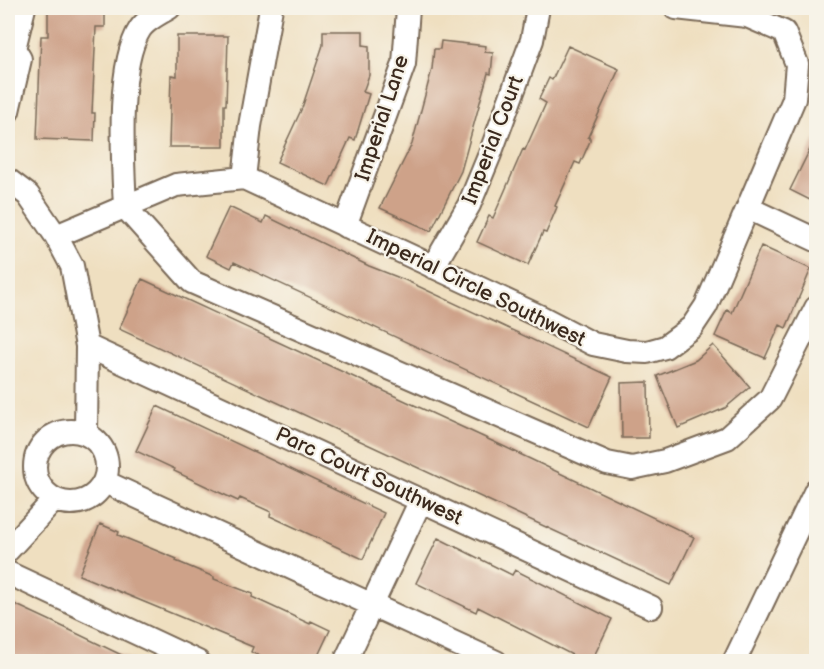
<svg xmlns="http://www.w3.org/2000/svg" width="824" height="669" font-family="'Balsamiq Sans',sans-serif">
<style>
.building{fill:#cea289}
.lines{fill:none;stroke-linecap:round;stroke-linejoin:round}
.minor-casing{stroke:#7a6957;stroke-width:26}
.minor{stroke:#fff;stroke-width:22}
.labels{text-anchor:middle;dominant-baseline:central;stroke-width:4.5;stroke-linejoin:round;paint-order:stroke}
.street-label{font-size:21px;fill:#3b2a1e;stroke:#f7f3e8}
</style>
<rect width="100%" height="100%" fill="#f7f3e8"/>
<filter id="ink" filterUnits="userSpaceOnUse"><feTurbulence type="fractalNoise" baseFrequency=".0167" numOctaves="2"/><feDisplacementMap in="SourceGraphic" scale="12" xChannelSelector="R" yChannelSelector="G"/><feConvolveMatrix kernelMatrix="1 2 1 2 8 2 1 2 1" color-interpolation-filters="sRGB"/></filter>
<filter id="wash" filterUnits="userSpaceOnUse"><feTurbulence type="fractalNoise" baseFrequency=".008" numOctaves="4" result="noise"/><feDisplacementMap in="SourceGraphic" scale="24" xChannelSelector="R" yChannelSelector="G"/><feGaussianBlur stdDeviation="1.35" result="paint"/><feColorMatrix in="noise" values="0 0 0 0 0 0 0 0 0 0 0 0 0 0 0 0 0 1.4 0 .05"/><feComposite in="paint" operator="in"/></filter>
<g filter="url(#wash)">
<rect width="100%" height="100%" fill="#efdfc0"/>
<g id="blocks">
<path class="building" d="M48,8H105V27H96L92,113H95L94,141L37,139L41,36H48Z
M323,31H363V45L369,46V75L363,92L369,94L355,140L350,138L328,186L277,162L302,108L323,45Z
M177,36H228L226,105H224V147H169L171,75L177,76Z
M441,41L486,46L485,52L493,53L491,74L488,73L461,171L431,231L380,208L412,144L432,69L434,49H440Z
M568,46L619,69L588,137L590,138V141L580,164L575,162L555,206L557,207L546,233L543,232L528,265L477,242L489,216L493,218L523,149L525,150L546,103L539,99L549,78L552,80Z
M816,137V203L790,190Z
M229,207L263,223L266,216L369,266L405,280L612,377L589,427L234,262L231,268L206,256Z
M761,246L811,269L786,328L780,325L765,358L715,336L727,310L732,313Z
M142,279L505,447L694,537L671,585L119,329Z
M713,345L750,387L725,408L678,428L657,376L696,360Z
M648,382L649,438H622L621,383Z
M157,406L384,513L363,559L270,516L271,512L240,498L238,501L212,489L174,471L175,469L136,451Z
M100,524L119,532L118,535L177,559L176,561L214,577V579L253,594L252,597L310,624L311,621L330,630L315,662H271L251,652L253,647L79,575Z
M438,538L512,575L515,570L612,619L591,662H586L478,607L476,612L416,583Z
M8,601L51,621L136,662H8Z"/>
</g>
</g>
<g filter="url(#ink)">
<use href="#blocks" fill-opacity="0" stroke="#7a6957" stroke-width="1.5"/>
<g class="lines">
<defs>
<path id="minor" d="M8,45L14,49L20,59L8,111
M14,49L24,8
M244,178L250,126L271,8
M8,180L28,195L56,236L72,266L87,346L86,433
M125,207L192,282L607,463L632,468L665,461L727,438L770,399L816,308
M125,207C123,163 116,66 140,29C146,20 160,13 169,8
M748,208L816,240
M345,226L404,64L408,8
M56,236L176,185L244,178L541,317L593,344L627,351L647,352L665,347L692,327L706,306L794,99L797,64L784,32L747,16L676,8
M433,267L469,205L490,154L532,40L538,8
M87,346L651,607
M35 467a36 36 0 1 1 72 0a36 36 0 1 1-72 0Z
M105,482L496,662
M8,550L54,500
M8,573L198,662
M345,662L421,500
M734,662L816,490"/>
</defs>
<use href="#minor" class="minor-casing"/>
<use href="#minor" class="minor"/>
</g>
</g>
<g class="labels">
<g class="street-label">
<text transform="translate(382 118) rotate(-72)">Imperial Lane</text>
<text transform="translate(493 140) rotate(-69)">Imperial Court</text>
<text transform="translate(476 288) rotate(26)">Imperial Circle Southwest</text>
<text transform="translate(369 476) rotate(25)">Parc Court Southwest</text>
</g>
</g>
<rect width="824" height="669" fill="none" stroke="#f7f3e8" stroke-width="30"/>
</svg>
